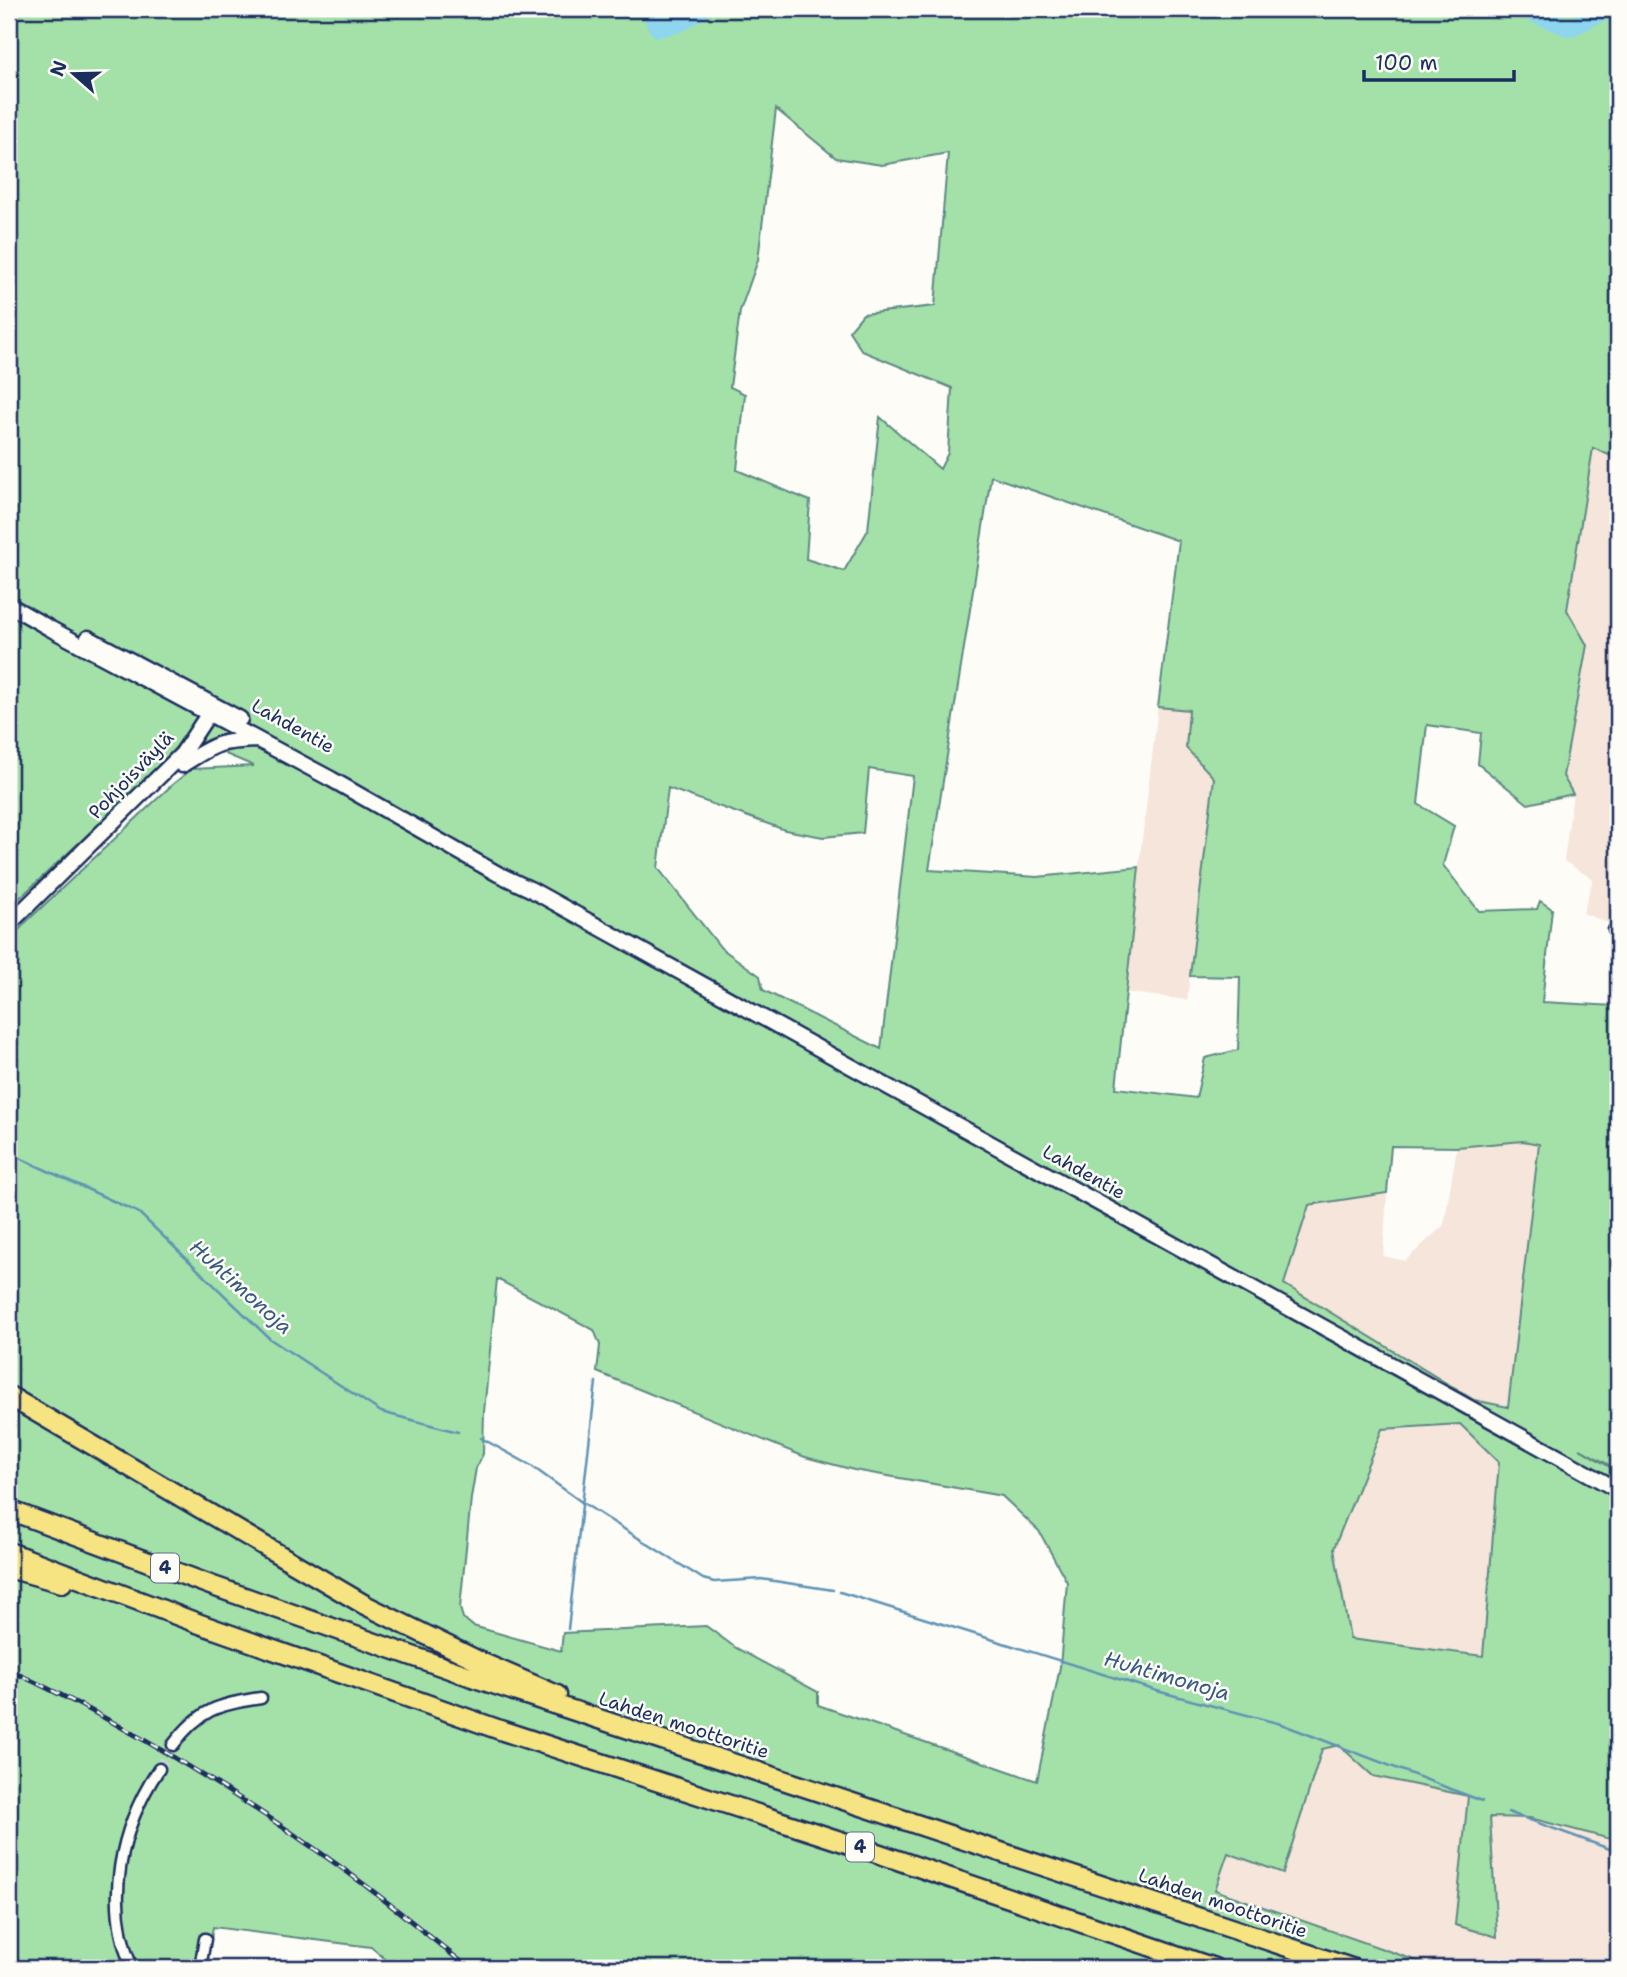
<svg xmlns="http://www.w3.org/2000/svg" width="1627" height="1977" font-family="'Shantell Sans',sans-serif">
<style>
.built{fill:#f5e5da}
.green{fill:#a3e1a9;stroke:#5f8884;stroke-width:2;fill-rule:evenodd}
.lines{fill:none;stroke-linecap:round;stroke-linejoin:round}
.stream{stroke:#5f93b4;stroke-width:2.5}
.river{stroke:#8dd6ee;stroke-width:18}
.street-tunnel{stroke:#d0d3d8;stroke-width:10;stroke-dasharray:10 5;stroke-linecap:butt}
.street-casing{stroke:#1b2f5e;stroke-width:15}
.secondary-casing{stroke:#1b2f5e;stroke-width:19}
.highway-casing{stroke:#1b2f5e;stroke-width:23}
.street{stroke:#fdfcf7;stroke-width:10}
.secondary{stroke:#fdfcf7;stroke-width:14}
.highway{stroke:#f6e381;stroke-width:18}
.rail-casing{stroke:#1b2f5e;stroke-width:5}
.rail{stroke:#fdfcf7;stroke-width:2.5;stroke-dasharray:8;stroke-linecap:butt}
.labels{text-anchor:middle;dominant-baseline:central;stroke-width:5;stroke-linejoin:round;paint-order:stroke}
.shield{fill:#fdfcf7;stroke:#5f6c8c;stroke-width:2}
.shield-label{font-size:18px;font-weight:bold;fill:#1b2f5e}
.street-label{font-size:19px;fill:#1b2f5e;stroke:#fdfcf7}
.water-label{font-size:21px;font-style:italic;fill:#385982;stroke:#fdfcf7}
</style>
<rect width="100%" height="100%" fill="#fdfcf7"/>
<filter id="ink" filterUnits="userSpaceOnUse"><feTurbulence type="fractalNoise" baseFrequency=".0143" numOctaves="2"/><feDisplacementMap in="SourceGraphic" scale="14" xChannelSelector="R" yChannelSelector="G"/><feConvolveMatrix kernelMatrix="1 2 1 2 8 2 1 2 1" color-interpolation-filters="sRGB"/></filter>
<g filter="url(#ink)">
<path class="built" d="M1593,448L1618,459V927L1583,913L1593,879L1564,861L1573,794L1563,776L1587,645L1567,611Z
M1158,707L1189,710L1186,748L1214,778L1187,1000L1124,992Z
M1523,1141L1540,1144L1508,1407L1474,1400L1283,1284L1309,1205L1387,1193L1383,1256L1405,1261L1444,1225L1457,1147Z
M1460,1424L1499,1462L1483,1657L1350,1639L1334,1548L1382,1429H1404Z
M1340,1745L1373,1776L1468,1796L1456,1925L1497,1937L1490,1816L1530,1818L1618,1841V1968H1437L1215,1891L1227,1852L1283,1873L1322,1749Z"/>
<path class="green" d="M9,9H1618V459L1593,448L1567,610L1587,645L1563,776L1573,794L1528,804L1478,764L1481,733L1427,725L1418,804L1454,826L1443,865L1479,911L1537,909L1540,901L1552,909L1542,1002L1616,1006L1618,968V1470L1580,1449L1618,1472V1841L1530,1818L1490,1817L1497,1937L1455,1925L1468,1796L1373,1776L1339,1745L1322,1749L1283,1873L1228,1853L1215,1890L1437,1968H396L371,1947L213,1927L206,1968H9V941L26,922L173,784L192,769L254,766L183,736L180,742L157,770L9,908ZM776,109L836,158L882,165L948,153L935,306L863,314L849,331L862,351L952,388L948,453L940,469L880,417L868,530L844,571L806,559L810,501L737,470L745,394L730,387L740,311L758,260ZM991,476L1179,541L1158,707L1189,710L1186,748L1214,778L1190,976L1240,977L1238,1050L1205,1058L1196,1098L1116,1088L1139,867L1037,877L929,870ZM869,769L913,776L881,1049L763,990L760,976L721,948L658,868L668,788L785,830L823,837L863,833ZM1523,1141L1539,1144L1508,1407L1474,1400L1284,1284L1309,1205L1387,1193L1391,1146L1457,1147ZM497,1279L594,1330L600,1345L597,1372L805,1457L854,1470L1002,1496L1039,1531L1067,1582L1060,1667L1037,1781L818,1705V1692L736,1648L706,1626L563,1633L561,1651L473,1626L463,1618L460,1608L471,1498L476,1468L483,1454L484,1412ZM1460,1424L1499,1462L1483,1656L1350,1639L1334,1548L1382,1429Z"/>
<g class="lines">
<path class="stream" d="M9,1153L139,1213L270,1339L381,1412L458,1432
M481,1438L530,1465L583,1503L703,1579L714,1582L761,1579L833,1590
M840,1592L1157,1691L1281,1724L1482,1801
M568,1629L596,1382
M1508,1812L1618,1852"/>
<path class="river" d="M649,9L658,28L680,23L702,9
M1522,9L1570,28L1608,9"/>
<path class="street-tunnel" d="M159,1769L173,1745"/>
<defs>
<path id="street" d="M1614,930L1618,931
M173,1745C199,1710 218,1704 261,1698
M132,1968C104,1902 120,1827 159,1769
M200,1968L205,1939"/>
<path id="secondary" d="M9,605L51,629L331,779L498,874L530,889L1618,1490
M88,638L240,719
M182,765C215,744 218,741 258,740
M9,924L182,754L209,713L215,708"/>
<path id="highway" d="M9,1396L365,1605L483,1663L557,1695
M9,1510L213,1586L475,1678L1351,1968
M9,1552L200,1624L503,1731L874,1852L1214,1968
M9,1568L62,1583"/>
</defs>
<use href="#street" class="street-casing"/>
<use href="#secondary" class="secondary-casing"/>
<use href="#highway" class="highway-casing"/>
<use href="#street" class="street"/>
<use href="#secondary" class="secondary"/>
<use href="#highway" class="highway"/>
<defs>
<path id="rail" d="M9,1670C125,1723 235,1792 339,1866C384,1898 426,1934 469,1968"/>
</defs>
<use href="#rail" class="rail-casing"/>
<use href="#rail" class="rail"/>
</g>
</g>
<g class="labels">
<g class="shield">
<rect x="151" y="1553.5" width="28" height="29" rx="5"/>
<rect x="846" y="1832.5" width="28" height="29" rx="5"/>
</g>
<g class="shield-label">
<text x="165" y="1568">4</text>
<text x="860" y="1847">4</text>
</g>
<g class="street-label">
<text transform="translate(293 726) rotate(29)">Lahdentie</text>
<text transform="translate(131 775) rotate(-46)">Pohjoisväylä</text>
<text transform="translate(1084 1172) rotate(29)">Lahdentie</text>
<text transform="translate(684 1725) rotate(18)">Lahden moottoritie</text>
<text transform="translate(1223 1903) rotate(19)">Lahden moottoritie</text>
</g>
<g class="water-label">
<text transform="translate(241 1287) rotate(42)">Huhtimonoja</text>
<text transform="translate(1167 1676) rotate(16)">Huhtimonoja</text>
</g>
</g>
<rect width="1627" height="1977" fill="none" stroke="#fdfcf7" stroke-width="35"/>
<rect x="18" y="18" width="1592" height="1942" fill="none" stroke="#1b2f5e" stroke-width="2.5" filter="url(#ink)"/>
<g transform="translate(74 74) rotate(290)" stroke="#fdfcf7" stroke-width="5" paint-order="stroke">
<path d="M0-5L12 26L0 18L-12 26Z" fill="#1b2f5e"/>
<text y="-10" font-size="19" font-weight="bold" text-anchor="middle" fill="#1b2f5e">N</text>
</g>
<path d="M1364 70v10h150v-10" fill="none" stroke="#1b2f5e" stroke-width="3.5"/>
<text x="1375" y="70" font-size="21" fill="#1b2f5e" stroke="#fdfcf7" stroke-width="5" paint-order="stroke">100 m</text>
</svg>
